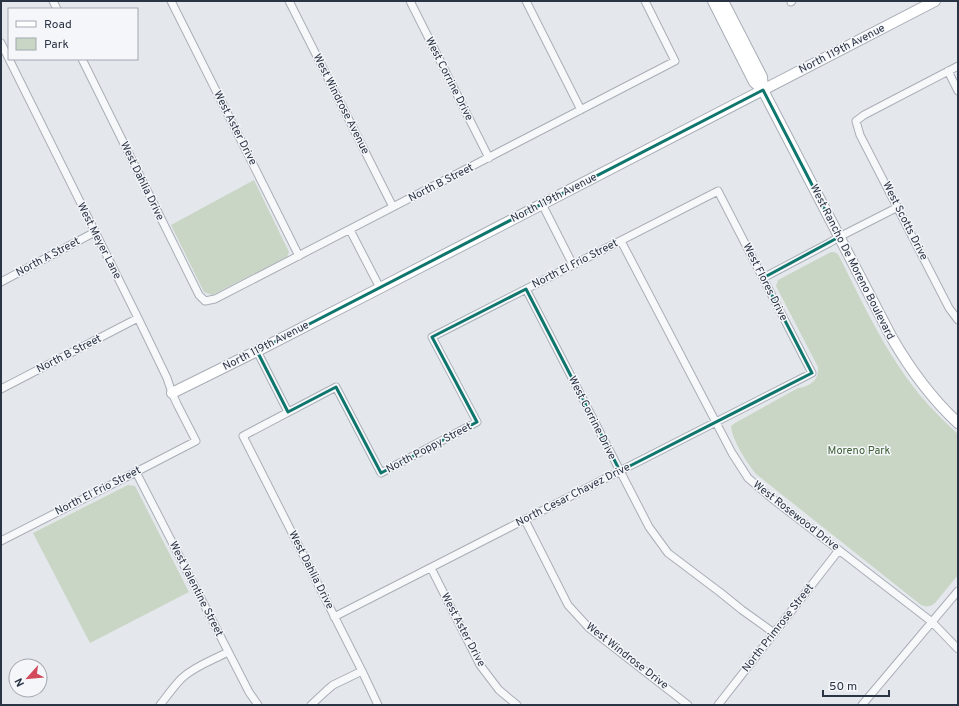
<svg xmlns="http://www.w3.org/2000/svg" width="959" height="706" font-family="Overpass,sans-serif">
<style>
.park{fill:#c9d6c5}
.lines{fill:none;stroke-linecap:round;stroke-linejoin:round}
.street-casing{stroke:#a9aeb7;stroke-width:9}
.secondary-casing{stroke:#a9aeb7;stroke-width:12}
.street{stroke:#f7f8fa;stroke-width:7}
.secondary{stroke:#fff;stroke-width:10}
.marked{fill:none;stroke:#0f766e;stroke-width:3;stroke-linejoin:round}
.labels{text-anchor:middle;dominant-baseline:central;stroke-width:3;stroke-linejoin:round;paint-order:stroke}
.street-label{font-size:11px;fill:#2b3445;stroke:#f4f6f9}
.park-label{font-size:11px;fill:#3f6138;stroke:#f4f6f9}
</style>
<rect width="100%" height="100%" fill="#e4e7ec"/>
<path class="park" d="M254,180L289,252L287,257L212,295L204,292L171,225Z
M831,252H834L838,254C859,296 879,339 906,377C921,398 939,417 958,434V575L935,603C930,607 927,607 921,605L756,474C747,463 732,440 731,426L735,423L798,388C811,386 819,380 818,367L776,286L778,280Z
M128,485L135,486L189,592L90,643L33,533Z"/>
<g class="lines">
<defs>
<path id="street" d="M53,1L57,9
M171,1L299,256
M289,1L393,207
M410,1L489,158
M526,1L581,110
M791,1V2L792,1
M1,43L138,318L167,378L172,393L177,404L196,441L136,472L1,541
M82,59L199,295L205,301L215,299L675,61L645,1
M958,66L864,115L856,121L860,135L949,308L958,320
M948,71L958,91
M542,204L573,265
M350,230L380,288
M621,241L732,453L748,478L774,500L932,622L958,649
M763,278L829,243L839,237L898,207
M1,282L95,232
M526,289L649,527L668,553L721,593L742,610L774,633
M257,351L288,412
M1,389L138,318
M136,472L249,692L258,705
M525,520L568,605L589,628L688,705
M431,568L480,665L499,690L517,705
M334,617L812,373L718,191L432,337L477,422L381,473L336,387L243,436L362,671L378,705
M160,705C167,696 174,686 182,678C195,666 213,660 228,652
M311,705L326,691L333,685L362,671
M718,705L839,550
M862,705L958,591"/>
<path id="secondary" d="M713,1L754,82L763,90L768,100L892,338C910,369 931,398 958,423
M723,1L762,77L763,90
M172,393L257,351L380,288L935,1"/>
</defs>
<use href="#street" class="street-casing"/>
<use href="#secondary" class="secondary-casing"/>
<use href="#street" class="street"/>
<use href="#secondary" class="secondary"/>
</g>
<path class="marked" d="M763,90L839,237L763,278L812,373L620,471L526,289L432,337L477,422L381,473L336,387L288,412L257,351Z"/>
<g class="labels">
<g class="street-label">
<text transform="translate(842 49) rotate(-27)">North 119th Avenue</text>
<text transform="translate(449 79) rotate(63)">West Corrine Drive</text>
<text transform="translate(341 104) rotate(63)">West Windrose Avenue</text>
<text transform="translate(235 128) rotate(63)">West Aster Drive</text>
<text transform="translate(142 181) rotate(64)">West Dahlia Drive</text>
<text transform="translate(441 183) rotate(-27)">North B Street</text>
<text transform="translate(554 198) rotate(-27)">North 119th Avenue</text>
<text transform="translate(905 221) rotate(63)">West Scotts Drive</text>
<text transform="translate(99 241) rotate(63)">West Meyer Lane</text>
<text transform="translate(48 257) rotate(-28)">North A Street</text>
<text transform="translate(852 262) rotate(63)">West Rancho De Moreno Boulevard</text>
<text transform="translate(575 264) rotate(-27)">North El Frio Street</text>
<text transform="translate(765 282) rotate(63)">West Flores Drive</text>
<text transform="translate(266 346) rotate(-27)">North 119th Avenue</text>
<text transform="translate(69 354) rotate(-27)">North B Street</text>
<text transform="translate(592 418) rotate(63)">West Corrine Drive</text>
<text transform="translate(429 448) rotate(-28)">North Poppy Street</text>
<text transform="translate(98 491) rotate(-27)">North El Frio Street</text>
<text transform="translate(573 495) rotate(-27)">North Cesar Chavez Drive</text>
<text transform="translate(796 516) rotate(38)">West Rosewood Drive</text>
<text transform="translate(311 570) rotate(63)">West Dahlia Drive</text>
<text transform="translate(196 589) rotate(63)">West Valentine Street</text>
<text transform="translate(778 628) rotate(-52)">North Primrose Street</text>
<text transform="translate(463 630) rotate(62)">West Aster Drive</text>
<text transform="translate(627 656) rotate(38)">West Windrose Drive</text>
</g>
<g class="park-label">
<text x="859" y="451">Moreno Park</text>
</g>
</g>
<rect width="959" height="706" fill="none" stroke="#2b3445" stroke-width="4"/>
<rect x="8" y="8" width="130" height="52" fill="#f4f6f9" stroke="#a4a8b1"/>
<rect x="16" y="21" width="20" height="6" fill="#ffffff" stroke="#a4a8b1"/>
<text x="44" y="28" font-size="12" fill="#2b3445">Road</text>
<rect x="16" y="38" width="20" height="12" fill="#c9d6c5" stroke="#a4a8b1"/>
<text x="44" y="48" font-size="12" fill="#2b3445">Park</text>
<g transform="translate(28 678) rotate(243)"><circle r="19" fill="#f4f6f9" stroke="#a4a8b1"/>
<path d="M0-3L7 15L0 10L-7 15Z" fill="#d1495b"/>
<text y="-6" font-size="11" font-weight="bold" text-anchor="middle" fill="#2b3445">N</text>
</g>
<path d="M823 690v6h66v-6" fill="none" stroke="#2b3445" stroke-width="2"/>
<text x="829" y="690" font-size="12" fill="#2b3445" stroke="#f4f6f9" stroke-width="3" paint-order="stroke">50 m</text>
</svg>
